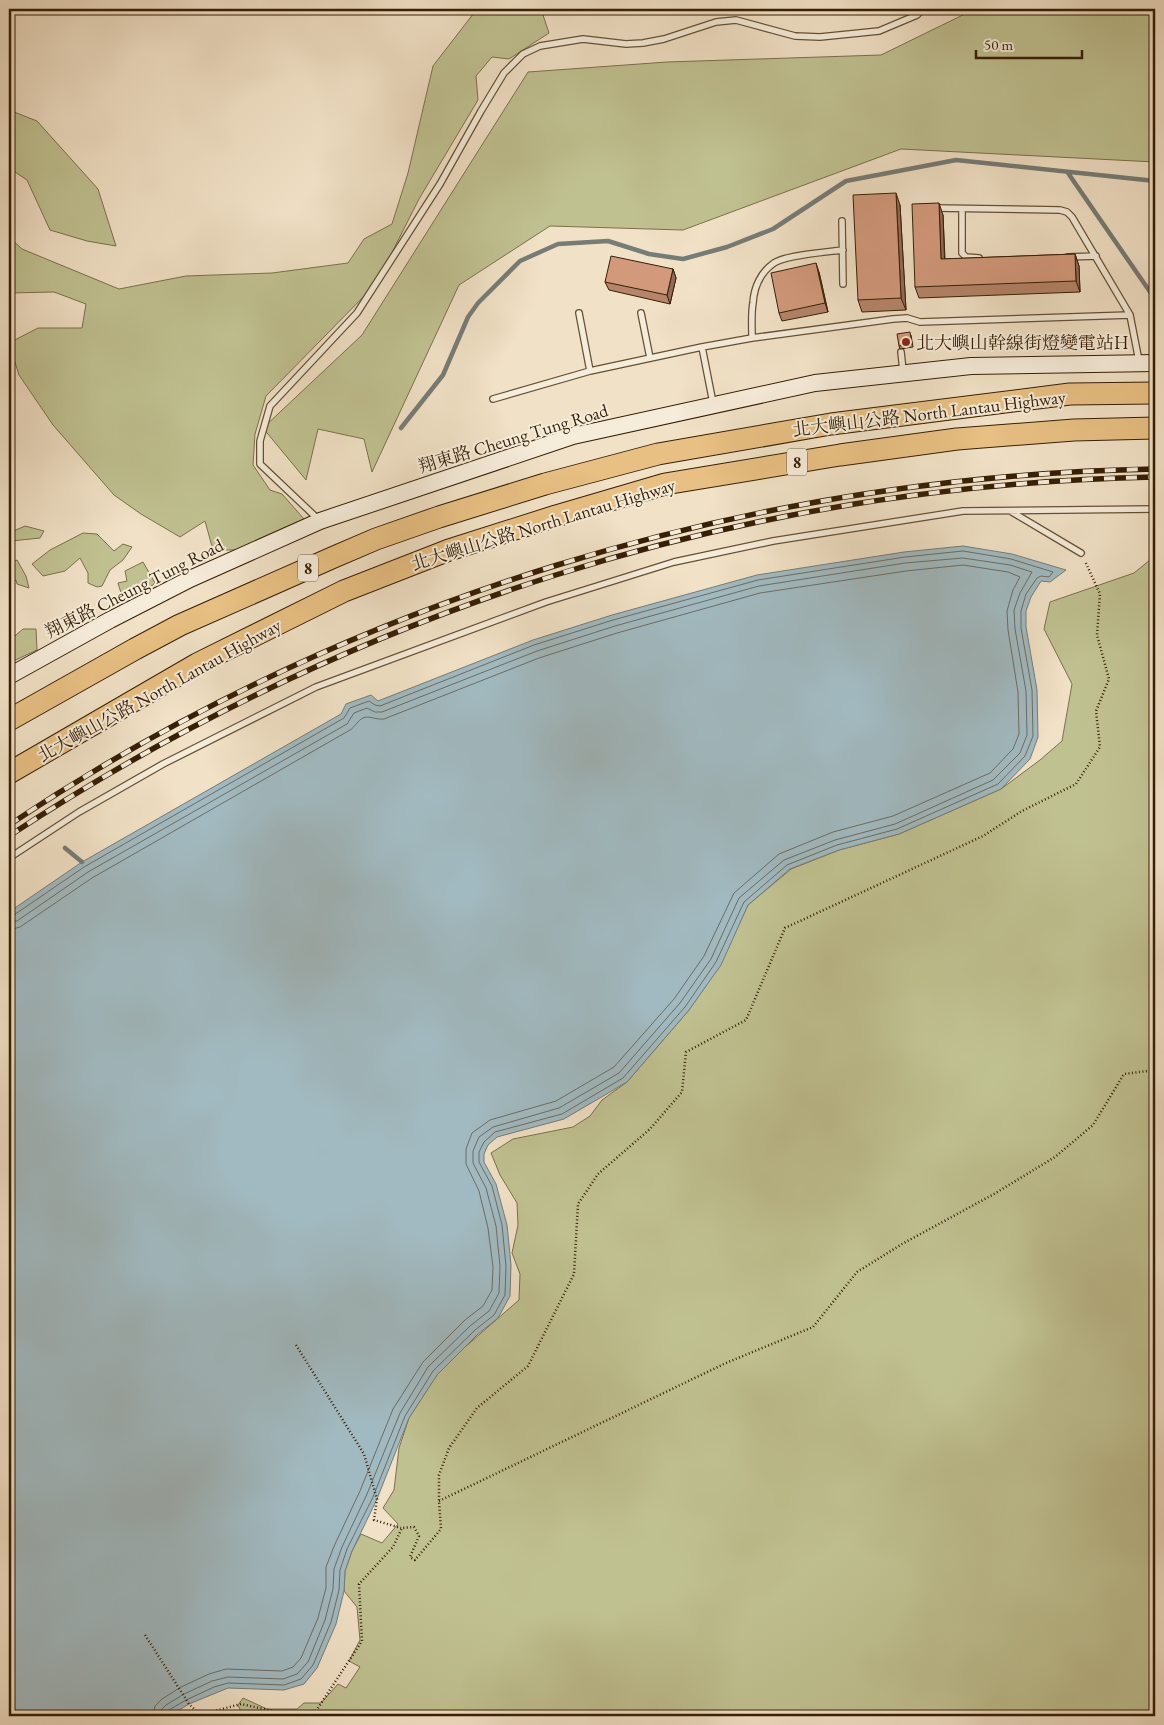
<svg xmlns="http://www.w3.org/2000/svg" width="1164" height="1725" font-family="'EB Garamond','Noto Serif TC',serif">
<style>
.green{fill:#c0c191;stroke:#7b704b}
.water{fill:#a1bac1;stroke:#767c76}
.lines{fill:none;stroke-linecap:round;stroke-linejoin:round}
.shore{stroke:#6c6c63;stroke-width:1}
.stream{stroke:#767c76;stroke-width:4.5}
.service-casing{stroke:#655035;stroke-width:8}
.secondary-casing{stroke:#361f05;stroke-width:18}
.motorway-casing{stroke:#361f05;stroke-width:23}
.path{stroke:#361f05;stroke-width:2.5;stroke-dasharray:1 2.5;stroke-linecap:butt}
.service{stroke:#f6ecda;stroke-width:5.5}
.secondary{stroke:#f6ecda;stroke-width:16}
.motorway{stroke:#e8c083;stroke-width:21}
.rail-casing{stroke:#361f05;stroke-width:5.5}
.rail{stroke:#f6ecda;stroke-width:4;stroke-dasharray:11;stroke-linecap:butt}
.wall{fill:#b5846a;stroke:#361f05}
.shaded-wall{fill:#936b56;stroke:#361f05}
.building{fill:#d2997b;stroke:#361f05}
.poi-dot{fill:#8f2418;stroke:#f6ecda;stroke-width:2}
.labels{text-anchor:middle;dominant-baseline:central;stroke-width:4;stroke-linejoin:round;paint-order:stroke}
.shield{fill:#f6ecda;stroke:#705c45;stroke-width:1}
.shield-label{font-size:16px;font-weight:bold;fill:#361f05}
.poi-label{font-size:18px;fill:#361f05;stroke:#f6ecda;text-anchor:start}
.street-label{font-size:18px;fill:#361f05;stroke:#f6ecda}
</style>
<rect width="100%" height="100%" fill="#f1e1c6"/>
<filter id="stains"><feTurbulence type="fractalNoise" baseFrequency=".004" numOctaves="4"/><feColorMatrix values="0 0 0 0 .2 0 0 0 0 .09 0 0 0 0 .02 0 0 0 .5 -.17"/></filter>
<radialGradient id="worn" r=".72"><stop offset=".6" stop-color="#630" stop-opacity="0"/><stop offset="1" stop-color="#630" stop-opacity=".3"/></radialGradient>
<path class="green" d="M477,9H541L549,33L509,59L492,57L476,76L478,100L419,199L376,284L266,396L255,434L253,465L270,490L282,494L304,519L236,550H213L205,521L180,537L141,514L114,495L53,425L19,375L9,343L38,328H82L86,304L54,292L9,293V237L22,249L119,289L186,276L272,273L348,263L364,239L392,224L408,173L433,66Z
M975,9H1155V162L901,149L683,230L550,226L459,285L372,472L364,439L318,429L306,480L263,428L362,335L528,72L667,62L881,55Z
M9,110L37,121L98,189L116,246L87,241L50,230L27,180L9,168Z
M25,526L44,531L40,538L11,541L9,537V533Z
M83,533L97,534L114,551L123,544L132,547L123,560L110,570L102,586L97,587L88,583V573L80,558L65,571L43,576L32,564L50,550Z
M1155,556V1716H243L238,1705L243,1698L267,1709H297L304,1703H321L338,1684L346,1688L360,1667L349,1661L360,1640L357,1607L344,1591L345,1571L352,1551L361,1534L382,1543L398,1524L383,1508L394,1490L399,1448L409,1418L425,1393L437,1375L457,1354L519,1300L520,1274L512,1253L518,1225L517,1203L500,1175L491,1153L513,1139L573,1127L590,1116L602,1100L627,1082L689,1010L720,965L748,905L791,869L839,850L899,834L1001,789L1040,760L1062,741L1072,684L1044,629L1050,602L1134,573Z
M17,560L26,576L29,588L17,584L16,580L9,584V564Z
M143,562L155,583L144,592L130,589L121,593L118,583L127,581L125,571Z
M23,629H36L37,650L9,663V641Z"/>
<path class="water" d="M963,546L1012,554L1066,570L1050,582L1041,581L1031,597L1026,611V627L1037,690L1038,737L1030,759L1001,789L899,834L839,850L790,869L748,905L721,965L689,1010L627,1082L564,1119L497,1137L488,1145L484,1154V1162L496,1184L507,1225L511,1265L510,1296L498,1318L478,1334L437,1375L409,1418L377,1499L352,1551L345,1571L344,1591L336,1624L317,1668L304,1684L284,1690L228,1688L189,1704L169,1716H9V912L82,862L341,714L346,704L371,695L378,701L533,640L612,615L757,575L904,552Z"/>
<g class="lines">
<path class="shore" d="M9,916L14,915L84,867L344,718L350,708L369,701L375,705L380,706L534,645L613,620L758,580L905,557L963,551L1011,559L1053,572L1049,577L1041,576L1037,578L1026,594L1021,611V628L1032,690L1033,736L1025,756L998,784L897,829L837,845L787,865L744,902L716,962L685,1007L623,1078L562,1114L495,1132L484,1142L479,1152V1162L492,1186L502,1225L506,1266L505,1295L494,1315L475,1330L433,1371L405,1416L373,1497L347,1549L340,1570L339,1590L331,1622L313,1665L301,1679L284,1685L228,1683L214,1687L186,1700L169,1710L167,1716
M9,922L17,921L88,872L347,724L354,713L367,708L375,712H382L537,651L615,626L759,586L905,563L963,558L1010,565L1032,572L1020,593L1014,610L1015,629L1026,691L1027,735L1020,753L993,780L895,824L835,840L784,860L739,898L711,959L680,1003L619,1073L559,1108L493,1127L479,1137L473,1151V1163L486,1188L496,1226L500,1266L499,1293L489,1311L470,1326L428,1367L400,1413L367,1494L342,1547L334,1569L333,1589L325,1620L308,1662L297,1674L283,1679L228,1677L212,1681L184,1694L166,1705L162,1709L161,1716
M9,930L20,927L92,878L350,730C355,727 358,720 363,718C368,715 376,720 384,719L539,658L617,633L760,593L906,571L963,565L1008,572L1020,577L1013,590L1007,611L1008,630L1018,692L1019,734L1013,749L990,773L893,816L833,832L779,854L734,893L704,956L674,999L614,1067L556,1101L490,1120L472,1133L466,1149V1164L479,1191L488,1228L493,1267L492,1290L483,1306L465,1320L423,1362L393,1409L360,1491L335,1544L326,1567V1588L318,1618L301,1658L293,1667L282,1671L226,1669L209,1674L181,1687L162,1699L155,1706L153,1716"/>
<path class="stream" d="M1068,173L1155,299
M401,428L443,375L468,317L478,303L520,261L558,244L608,241L649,254L683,259L727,247L773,229L846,181L956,160L1155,181
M65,848L82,862"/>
<defs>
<path id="service" d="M934,208L1060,210L1067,212L1072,217L1130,315L1139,361
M962,209V253L966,257L979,258
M842,221L843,284
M1068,257L1096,256
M579,313L590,371
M641,313L650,358
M752,338C752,326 751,314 753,303C754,287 761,272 774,263C786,255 827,252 843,250
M702,347L713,403
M901,352L903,371
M493,399L590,371L702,347L752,338L893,319L907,318L920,322L1130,315
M1012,512L1081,553
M319,520L260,464V441L270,406L357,313L440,184L481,111L504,73L523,54L540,46L583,39L626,44L643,43L664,39L716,22L736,20L795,36L820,37L879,31L917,15L923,9
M9,858L79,812L163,764L316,687L546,602L674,562L773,541L963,511L1155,509"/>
<path id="secondary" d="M9,676L110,620L190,579L320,521L573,436L815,383L971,366L1155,363"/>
<path id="motorway" d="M9,720L135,649L180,625L334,557L376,539L439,517L545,484L658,454L831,424L1070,394L1155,393
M9,773L197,664L344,591L449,550L556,516L665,484L840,455L957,439L1074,430L1155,428"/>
</defs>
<use href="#service" class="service-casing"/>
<use href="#secondary" class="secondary-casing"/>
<use href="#motorway" class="motorway-casing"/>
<path class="path" d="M296,1345L364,1454L377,1499L374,1520L401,1528
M439,1501L726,1363L813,1327L857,1272L902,1244L994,1194L1055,1157L1093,1125L1124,1074L1155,1070
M145,1635L189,1704L199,1714
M196,1716L241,1704L282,1713L316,1711L362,1641L359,1584L393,1547L402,1528L414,1527L419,1536L410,1557L415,1560L441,1529L439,1501V1475L449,1448L477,1408L528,1366L574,1274L578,1204L598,1174L650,1129L682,1092L686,1052L746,1020L785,928L983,836L1022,811L1076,784L1100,747L1096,711L1109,679L1097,635L1100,594L1085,561"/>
<use href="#service" class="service"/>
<use href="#secondary" class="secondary"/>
<use href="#motorway" class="motorway"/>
<defs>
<path id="rail" d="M9,825C346,600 750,476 1155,469
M9,836C353,610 743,485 1155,477"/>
</defs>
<use href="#rail" class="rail-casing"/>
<use href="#rail" class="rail"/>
</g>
<path class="wall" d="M900,205L906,310L862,312L858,300Z
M943,215L945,259L1075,254L1079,266L1080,292L919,298L915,287Z
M673,269L676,278L670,304L609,290L605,282Z
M819,272L828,312L782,321L779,313Z
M911,335L913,347L900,349L899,346Z"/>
<path class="shaded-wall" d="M896,193L900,205L906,310L901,298Z
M939,203L943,215L945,271L941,259Z
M1075,254L1079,266L1080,292L1076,281Z
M816,263L819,272L828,312L825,303Z
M673,269L676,278L670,304L667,295Z"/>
<path class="building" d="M896,193L901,298L858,300L853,195Z
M939,203L941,259L1075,254L1076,281L915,287L912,204Z
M611,256L673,269L667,295L605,282Z
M816,263L825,303L779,313L771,273Z
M910,332L912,344L899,346L897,334Z"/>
<circle class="poi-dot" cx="906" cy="342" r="5"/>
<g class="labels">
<g class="shield">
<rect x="787" y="448.5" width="20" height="27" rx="4"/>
<rect x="298" y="554.5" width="20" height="27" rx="4"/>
</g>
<g class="shield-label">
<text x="797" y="462">8</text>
<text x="308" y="568">8</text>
</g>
<g class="poi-label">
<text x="916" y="342">北大嶼山幹線街燈變電站H</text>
</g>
<g class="street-label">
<text transform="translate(929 413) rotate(-7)">北大嶼山公路 North Lantau Highway</text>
<text transform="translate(513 438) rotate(-17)">翔東路 Cheung Tung Road</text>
<text transform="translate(543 524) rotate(-17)">北大嶼山公路 North Lantau Highway</text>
<text transform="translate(134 588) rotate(-27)">翔東路 Cheung Tung Road</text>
<text transform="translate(159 690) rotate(-29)">北大嶼山公路 North Lantau Highway</text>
</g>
</g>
<rect width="1164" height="1725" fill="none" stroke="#f1e1c6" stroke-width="30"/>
<rect x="10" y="10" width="1144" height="1705" fill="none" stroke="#361f05" stroke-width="2.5"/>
<rect x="15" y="15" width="1134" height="1695" fill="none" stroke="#361f05"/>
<path d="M976 50v8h106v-8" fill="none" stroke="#361f05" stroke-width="2.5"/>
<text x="984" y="50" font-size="15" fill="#361f05" stroke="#f6ecda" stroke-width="4" paint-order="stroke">50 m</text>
<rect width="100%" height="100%" filter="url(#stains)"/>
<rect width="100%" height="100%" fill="url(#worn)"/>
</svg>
